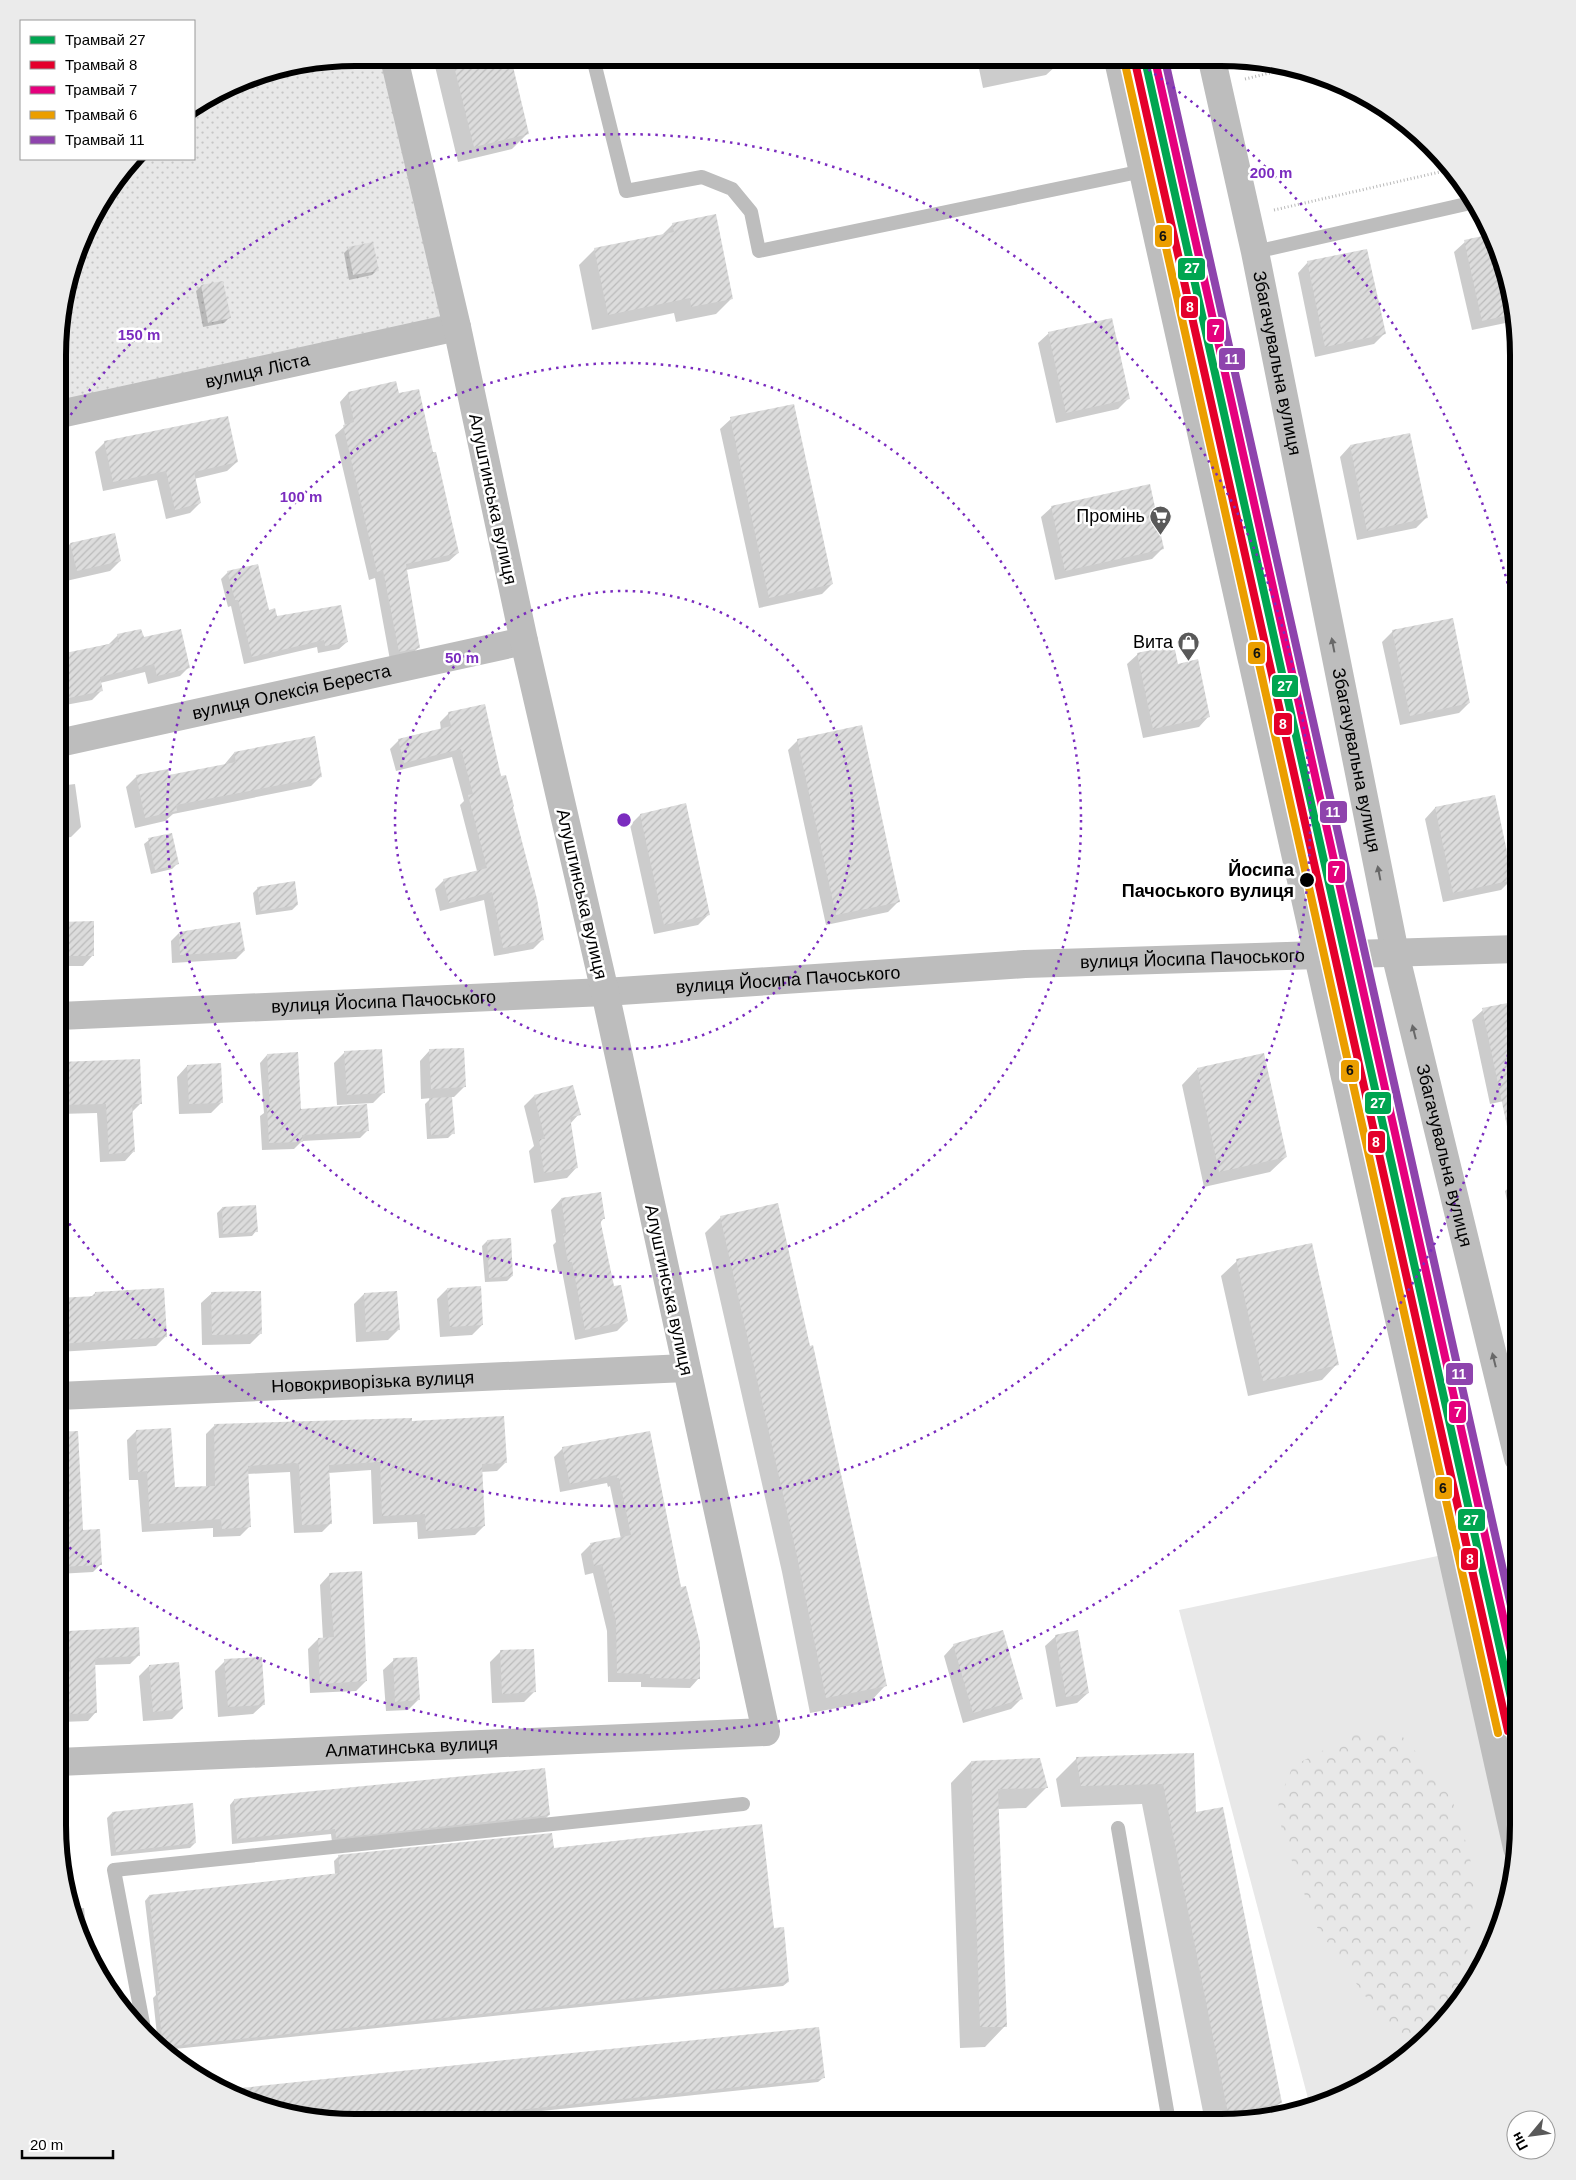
<svg xmlns="http://www.w3.org/2000/svg" width="1576" height="2180" font-family="Arial,sans-serif">
<style>
.grass{fill:#e8e8e8}
.forest{fill:url(#forest-crowns)}
.garden{fill:url(#garden-dots)}
.shadow{fill:#0003}
.building{fill:url(#building-hatch)}
.lines{fill:none;stroke-linecap:round;stroke-linejoin:round}
.path{stroke:#b8b8b8;stroke-width:3;stroke-dasharray:1 2.5;stroke-linecap:butt}
.service{stroke:#bdbdbd;stroke-width:14}
.minor{stroke:#bdbdbd;stroke-width:28}
.tram-1-casing{stroke:#fff;stroke-width:11}
.tram-2-casing{stroke:#fff;stroke-width:11}
.tram-3-casing{stroke:#fff;stroke-width:11}
.tram-4-casing{stroke:#fff;stroke-width:11}
.tram-5-casing{stroke:#fff;stroke-width:11}
.tram-1{stroke:#00a651;stroke-width:8}
.tram-2{stroke:#e4002b;stroke-width:8}
.tram-3{stroke:#e5007d;stroke-width:8}
.tram-4{stroke:#eb9e00;stroke-width:8}
.tram-5{stroke:#8e44ad;stroke-width:8}
.oneway{fill:#686868}
.ring{fill:none;stroke:#7b2cbf;stroke-width:2.5;stroke-dasharray:2.5 5}
.stop-dot{fill:#000;stroke:#fff;stroke-width:2}
.labels{text-anchor:middle;dominant-baseline:central;stroke-width:5;stroke-linejoin:round;paint-order:stroke}
.street-label{font-size:18px;fill:#000;stroke:#fff}
.poi-label{font-size:18px;fill:#000;stroke:#fff;text-anchor:end}
.stop-label{font-size:18px;font-weight:bold;fill:#000;stroke:#fff;text-anchor:end}
.rim{fill:none;stroke:#000;stroke-width:6}
.centre{fill:#7b2cbf;stroke:#fff;stroke-width:2.5}
.ring-label{font-size:15px;text-anchor:middle;font-weight:bold;fill:#7b2cbf;stroke:#fff;stroke-width:5;stroke-linejoin:round;paint-order:stroke}
.line-badge{stroke:#fff;stroke-width:2}
.badge-label{font-size:14px;text-anchor:middle;font-weight:bold;fill:#fff}
.pale-badge-label{font-size:14px;text-anchor:middle;font-weight:bold;fill:#111}
</style>
<defs>
<pattern id="forest-crowns" width="20" height="18" patternUnits="userSpaceOnUse" patternTransform="scale(1.25)"><rect width="20" height="18" fill="#e8e8e8"/><path d="M2 6a3 3 0 1 1 6 0M12 15a3 3 0 1 1 6 0" fill="none" stroke="#c5c5c5"/></pattern>
<pattern id="garden-dots" width="8" height="8" patternUnits="userSpaceOnUse" patternTransform="scale(1.25)"><rect width="8" height="8" fill="#e8e8e8"/><path d="M2 2h.1M6 6h.1" fill="none" stroke="#c5c5c5" stroke-width="1.8" stroke-linecap="round"/></pattern>
<pattern id="building-hatch" width="6" height="6" patternUnits="userSpaceOnUse" patternTransform="scale(1.25)"><rect width="6" height="6" fill="#dcdcdc"/><path d="M-1 1l2-2M0 6l6-6M5 7l2-2" fill="none" stroke="#bbb"/></pattern>
</defs>
<rect width="100%" height="100%" fill="#fff"/>
<path class="grass" d="M1452,1553L1517,1848L1503,1921L1468,1991L1417,2049L1352,2092L1310,2106L1179,1610Z"/>
<path class="forest" d="M1357,1733L1402,1736L1449,1790L1469,1852L1475,1887L1462,1997L1417,2049L1399,2061V2041L1363,1993L1312,1920L1301,1882L1283,1840L1278,1801L1293,1766Z"/>
<path class="garden" d="M355,58H394L457,327L60,414V316L97,206L136,159H194V111L259,73Z"/>
<path class="shadow" d="M433,58H510L528,133L512,149L458,162Z
M977,59L1055,60L1057,65L1046,75L983,88Z
M673,224L732,298L716,314L676,322L674,313L592,330L579,265L595,249L662,235Z
M1465,242L1513,297L1515,321L1472,330L1454,252Z
M349,248L377,270L372,275L349,280L344,253Z
M1308,262L1384,334L1374,344L1315,357L1298,273Z
M222,282L229,318L224,323L203,327L196,291L201,286Z
M1049,333L1128,399L1118,409L1056,423L1038,343Z
M348,393L398,395L458,553L449,561L406,570L419,647L410,656L390,660L375,578L369,580L335,435L345,426L340,402Z
M731,419L832,584L822,594L759,608L720,429Z
M1409,434L1426,518L1416,528L1357,540L1340,457L1350,446Z
M105,442L237,462L227,471L194,479L200,503L190,513L166,519L157,480L103,491L95,452Z
M1052,507L1163,548L1152,559L1055,580L1041,517Z
M70,544L120,561L110,571L66,581L60,555Z
M228,572L276,618L347,642L339,649L318,653L317,647L244,664L231,606L228,607L221,579Z
M1393,631L1469,703L1459,713L1400,725L1382,642Z
M118,635L143,639L189,667L180,676L148,684L145,672L100,683L101,691L92,700L60,706V656L109,644Z
M1138,654L1177,665L1209,716L1199,727L1143,738L1127,664Z
M449,713L500,778L512,807L542,940L533,949L494,956L484,900L440,911L435,889L444,880L477,871L460,805L464,801L452,757L396,771L390,749L399,740L441,730L440,722Z
M798,740L899,901L888,912L826,925L788,750Z
M234,753L321,776L311,786L173,814L165,821L135,828L126,787L137,776H168L224,765Z
M75,784L81,827L71,837L59,839V786Z
M1494,796L1511,880L1501,890L1443,902L1425,819L1435,808Z
M685,805L709,914L698,925L654,934L630,825L640,815Z
M149,840L177,864L172,869L151,874L144,844Z
M258,888L297,905L292,910L256,915L253,893Z
M60,924L93,955L83,966H59Z
M179,933L244,951L236,959L172,963L171,941Z
M1518,1002V1098L1490,1104L1472,1020L1483,1010Z
M430,1050L464,1087L454,1097H451L453,1133L448,1138L427,1139L425,1104L431,1098L421,1099L420,1061Z
M345,1052L384,1092L373,1103L337,1105L334,1063Z
M267,1055L300,1111L367,1131L360,1138L302,1141L294,1149L262,1150L260,1116L264,1113L260,1063Z
M139,1060L140,1104L131,1113L134,1151L125,1161L100,1162L97,1113L59,1114V1063Z
M187,1066L222,1102L211,1113L179,1114L177,1077Z
M1197,1069L1286,1157L1270,1172L1204,1187L1182,1085Z
M534,1096L579,1114L570,1124L577,1167L567,1178L534,1183L529,1151L534,1146L524,1106Z
M1518,1180V1254L1505,1191Z
M561,1199L604,1218L600,1223L613,1288L627,1321L617,1331L575,1340L562,1271L558,1272L553,1245L556,1242L551,1210Z
M222,1208L256,1231L252,1236L219,1238L217,1213Z
M721,1217L885,1686L870,1702L810,1713L782,1572L705,1233Z
M487,1241L512,1276L507,1281L485,1282L482,1246Z
M1237,1261L1337,1364L1322,1380L1248,1396L1221,1276Z
M447,1289L482,1325L472,1335L440,1337L437,1299Z
M95,1293L165,1337L156,1346L58,1352V1299L91,1297Z
M212,1293L261,1333L250,1344L202,1345L201,1303Z
M364,1294L398,1330L388,1340L356,1342L354,1304Z
M411,1422L506,1462L497,1471L481,1472L484,1526L475,1535L418,1539L417,1522L373,1524L371,1470L328,1473L331,1523L322,1532L294,1533L290,1472L247,1474L249,1527L240,1536L213,1537V1528L142,1532L138,1480H129L127,1440L136,1431L173,1489L206,1487V1434L215,1425Z
M649,1432L699,1678L690,1688L641,1687V1682H608L607,1631L593,1573L585,1575L581,1554L590,1545L621,1539L610,1486L608,1487L607,1483L560,1492L554,1457L563,1448Z
M78,1466L82,1532L100,1565L93,1572L58,1574V1467Z
M330,1574L366,1681L356,1691L310,1693L308,1649L318,1639H323L320,1585Z
M69,1632L139,1655L130,1664L94,1665L96,1712L88,1721L61,1722V1720H58V1670H62L60,1641Z
M1056,1636L1088,1693L1077,1703L1056,1707L1045,1646Z
M954,1645L1021,1699L1011,1709L963,1723L944,1656Z
M500,1652L534,1692L524,1702L492,1703L490,1662Z
M394,1660L418,1700L408,1710L386,1711L383,1670Z
M225,1661L264,1704L253,1714L218,1717L215,1671Z
M149,1666L182,1709L172,1719L143,1721L139,1676Z
M1192,1755L1195,1813L1281,2102L1265,2118L1205,2122L1142,1804L1061,1807L1056,1779L1077,1758Z
M971,1762L1047,1787L1026,1808L998,1809L1005,2026L985,2047L960,2048L951,1783Z
M234,1800L549,1815L544,1820L332,1842L331,1834L232,1844L230,1805Z
M112,1813L195,1843L190,1848L111,1856L107,1818Z
M553,1849L772,1929L788,1982L783,1986L165,2050L158,2044L153,1998L156,1995L145,1901L149,1896L335,1874L334,1861L339,1856Z
M84,1908L89,1954L88,1955L72,1909Z
M823,2078L818,2082L456,2120H316Z"/>
<path class="building" d="M452,58H511L529,134L474,147Z
M716,214L733,299L691,307L690,298L608,315L594,248L674,232L672,223Z
M1492,234L1513,297L1514,314L1482,321L1464,240Z
M373,242L379,271L353,275L348,247Z
M1367,249L1386,334L1325,347L1307,261Z
M223,281L231,318L208,323L201,285Z
M1112,318L1130,399L1066,413L1048,332Z
M396,381L399,393L419,389L433,452H436L459,553L406,564L420,648L399,652L383,570L377,572L343,425L354,422L348,392Z
M794,404L833,584L769,598L730,417Z
M228,416L238,462L194,472L201,503L175,510L166,471L113,482L104,441Z
M1410,433L1428,518L1367,531L1350,445Z
M1150,484L1164,549L1065,571L1051,506Z
M115,533L121,561L77,571L70,543Z
M258,564L269,610L275,608L277,616L341,605L348,642L325,646L324,640L252,657L238,600H235L227,571Z
M1453,618L1470,703L1410,716L1392,630Z
M141,629L144,637L181,629L190,668L157,676L154,664L100,677L103,691L69,698L60,654L119,642L117,634Z
M1174,645L1178,664L1198,659L1210,717L1153,729L1137,653Z
M485,704L501,776L506,775L514,806L513,807L537,899L544,940L503,948L492,892L449,903L443,879L487,868L468,795L473,794L461,749L404,763L398,739L451,726L448,712Z
M862,725L900,902L836,915L797,739Z
M315,736L322,777L176,805L177,811L145,818L136,775L168,769L169,775L236,762L234,752Z
M1495,795L1513,880L1453,893L1435,807Z
M686,803L710,915L664,925L640,814Z
M172,833L179,864L155,870L148,838Z
M295,881L298,905L261,911L257,887Z
M94,921V956H60V922Z
M240,922L245,951L180,955L179,932Z
M1518,1001V1125L1507,1126L1482,1008Z
M464,1048L466,1087L431,1089L429,1049Z
M382,1049L385,1093L347,1095L344,1051Z
M298,1052L301,1109L367,1104L369,1131L302,1135L303,1142L269,1143L267,1108H270L267,1054Z
M1264,1053L1287,1157L1219,1172L1197,1068Z
M140,1059L142,1104H132L135,1152L109,1154L106,1104L59,1105V1062Z
M221,1063L223,1103L189,1104L187,1065Z
M573,1085L581,1115L570,1117L578,1168L544,1173L539,1139H545L534,1095Z
M452,1097L455,1134L431,1135L429,1098Z
M601,1192L605,1219H600L614,1286L621,1285L628,1321L585,1330L572,1262H568L563,1234L566,1233L561,1198Z
M778,1203L810,1346L813,1345L887,1686L826,1698L797,1556L720,1216Z
M256,1205L258,1232L223,1234L222,1207Z
M511,1238L513,1276L489,1278L487,1240Z
M1312,1243L1339,1365L1263,1381L1236,1259Z
M481,1286L483,1325L450,1327L447,1288Z
M164,1288L167,1337L58,1344V1298L95,1296V1292Z
M261,1291L262,1334L212,1335L211,1292Z
M397,1291L400,1330L366,1332L364,1293Z
M504,1416L507,1463L482,1464L485,1526L426,1531L425,1514L382,1516L380,1462L329,1465L332,1524L302,1525L299,1464L295,1463L248,1466L251,1527L222,1529L221,1519L150,1524L147,1471L138,1472L136,1430L171,1428L175,1487L215,1486L214,1424L412,1418V1421Z
M78,1431L83,1530L100,1529L102,1565L60,1567L58,1432Z
M650,1431L681,1587L686,1586L700,1643V1679L650,1678V1674L617,1673L616,1621L602,1564L594,1566L590,1543L631,1535L619,1478H617L616,1475L570,1484L562,1447Z
M362,1571L367,1681L320,1684L318,1638L334,1637L329,1573Z
M139,1627L140,1656L95,1658L97,1713L70,1714L67,1670H71L68,1631Z
M1003,1630L1023,1699L973,1713L953,1644Z
M1078,1630L1089,1693L1066,1697L1055,1635Z
M534,1649L536,1692L502,1694L500,1650Z
M262,1657L265,1705L228,1707L224,1659Z
M417,1657L420,1700L395,1702L393,1658Z
M179,1662L183,1709L153,1712L149,1665Z
M1194,1753L1196,1812L1223,1807L1282,2103L1228,2113L1163,1784L1081,1786L1076,1757Z
M1040,1758L1048,1788L998,1789L1007,2027H980L971,1761Z
M545,1768L550,1815L336,1838L335,1829L237,1839L234,1799Z
M193,1803L196,1843L116,1852L112,1812Z
M762,1824L774,1928L784,1927L789,1982L163,2047L157,1991H160L149,1895L340,1873L338,1855L552,1833L554,1848Z
M819,2027L825,2078L421,2120H316L241,2100L222,2090Z"/>
<g class="lines">
<path class="path" d="M1245,79L1290,68
M1274,210L1453,169"/>
<path class="service" d="M593,58L626,191L702,177L732,189L751,212L759,251L1143,171
M1255,252L1475,202
M1118,1828L1169,2122
M145,2034L114,1870L743,1804"/>
<g class="minor">
<path d="M1118,60L1517,1848"/>
<path id="s1" d="M1212,60L1255,252L1395,953L1518,1458"/>
<path id="s2" d="M60,414L457,327"/>
<path id="s3" d="M59,743L524,641"/>
<path id="s4" d="M59,1016L605,992L1025,964L1518,949"/>
<path id="s5" d="M58,1396L686,1368"/>
<path id="s6" d="M58,1762L766,1732L605,992L524,641L457,327L394,58"/>
</g>
<defs>
<path id="tram-1" d="M1145,60L1518,1729"/>
<path id="tram-2" d="M1135,62L1508,1731"/>
<path id="tram-3" d="M1155,60L1518,1683"/>
<path id="tram-4" d="M1125,64L1498,1733"/>
<path id="tram-5" d="M1165,60L1518,1637"/>
</defs>
<use href="#tram-1" class="tram-1-casing"/>
<use href="#tram-2" class="tram-2-casing"/>
<use href="#tram-3" class="tram-3-casing"/>
<use href="#tram-4" class="tram-4-casing"/>
<use href="#tram-5" class="tram-5-casing"/>
<use href="#tram-1" class="tram-1"/>
<use href="#tram-2" class="tram-2"/>
<use href="#tram-3" class="tram-3"/>
<use href="#tram-4" class="tram-4"/>
<use href="#tram-5" class="tram-5"/>
</g>
<defs><path id="oneway-solid" d="M-6-.8H1V-3.2L6.5 0L1 3.2V.8H-6Z" transform="scale(1.25)"/></defs>
<g class="oneway">
<use href="#oneway-solid" transform="translate(1333 645) rotate(-101)"/>
<use href="#oneway-solid" transform="translate(1379 873) rotate(-101)"/>
<use href="#oneway-solid" transform="translate(1414 1032) rotate(-104)"/>
<use href="#oneway-solid" transform="translate(1494 1360) rotate(-104)"/>
</g>
<g class="ring">
<circle cx="624" cy="820" r="229"/>
<circle cx="624" cy="820" r="457"/>
<path d="M62 427A686 686 0 1 1 59 1209"/>
<path d="M1517 1018A915 915 0 0 1 61 1541M1136 61A915 915 0 0 1 1517 622"/>
</g>
<defs>
<symbol id="supermarket-pin" viewBox="-11 -11 22 30"><path d="M0 17L-7.5 6A9.5 9.5 0 1 1 7.5 6Z" fill="#595959" stroke="#fff"/><path d="M-6-5.5h2.5l.6 2H6L4.5 2H-2.5L-4.4-4H-6ZM-1.5 3.2a1.3 1.3 0 1 0 .1 0ZM3 3.2a1.3 1.3 0 1 0 .1 0Z" fill="#fff"/></symbol>
<symbol id="shop-pin" viewBox="-11 -11 22 30"><path d="M0 17L-7.5 6A9.5 9.5 0 1 1 7.5 6Z" fill="#595959" stroke="#fff"/><path d="M-5-2.5h2.3a2.7 3.5 0 0 1 5.4 0H5L5.5 6h-11ZM-1.5-2.5h3a1.5 2.3 0 0 0-3 0Z" fill="#fff"/></symbol>
</defs>
<g fill-rule="evenodd">
<use href="#supermarket-pin" x="1148" y="504" width="25" height="34"/>
<use href="#shop-pin" x="1176" y="630" width="25" height="34"/>
</g>
<circle class="stop-dot" cx="1307" cy="880" r="8"/>
<g class="labels">
<g class="street-label">
<text stroke="none"><textPath href="#s1" startOffset="310">Збагачувальна вулиця</textPath></text>
<text stroke="none"><textPath href="#s2" startOffset="202">вулиця Ліста</textPath></text>
<text transform="translate(493 499) rotate(78)">Алуштинська вулиця</text>
<text stroke="none"><textPath href="#s3" startOffset="238">вулиця Олексія Береста</textPath></text>
<text stroke="none"><textPath href="#s1" startOffset="715">Збагачувальна вулиця</textPath></text>
<text transform="translate(582 894) rotate(77)">Алуштинська вулиця</text>
<text stroke="none"><textPath href="#s4" startOffset="1135">вулиця Йосипа Пачоського</textPath></text>
<text stroke="none"><textPath href="#s4" startOffset="730">вулиця Йосипа Пачоського</textPath></text>
<text stroke="none"><textPath href="#s4" startOffset="325">вулиця Йосипа Пачоського</textPath></text>
<text stroke="none"><textPath href="#s1" startOffset="1120">Збагачувальна вулиця</textPath></text>
<text transform="translate(669 1290) rotate(78)">Алуштинська вулиця</text>
<text stroke="none"><textPath href="#s5" startOffset="315">Новокриворізька вулиця</textPath></text>
<text stroke="none"><textPath href="#s6" startOffset="354">Алматинська вулиця</textPath></text>
</g>
<g class="poi-label">
<text x="1145" y="516">Промінь</text>
<text x="1173" y="642">Вита</text>
</g>
<g class="stop-label">
<text x="1294" y="870">Йосипа<tspan x="1294" dy="21">Пачоського вулиця</tspan></text>
</g>
</g>
<path d="M0 0H1576V2180H0ZM355 66H1221A289 289 0 0 1 1510 355V1825A289 289 0 0 1 1221 2114H355A289 289 0 0 1 66 1825V355A289 289 0 0 1 355 66Z" fill="#ebebeb" fill-rule="evenodd"/>
<path class="rim" d="M355 66H1221A289 289 0 0 1 1510 355V1825A289 289 0 0 1 1221 2114H355A289 289 0 0 1 66 1825V355A289 289 0 0 1 355 66Z"/>
<circle cx="624" cy="820" r="8" class="centre"/>
<g class="ring-label">
<text x="1271" y="178">200 m</text>
<text x="139" y="340">150 m</text>
<text x="301" y="502">100 m</text>
<text x="462" y="663">50 m</text>
</g>
<g class="line-badge">
<rect x="1154" y="224" width="19" height="24" rx="5" fill="#eb9e00"/>
<rect x="1177" y="257" width="29" height="24" rx="5" fill="#00a651"/>
<rect x="1180" y="295" width="19" height="24" rx="5" fill="#e4002b"/>
<rect x="1206" y="318" width="19" height="25" rx="5" fill="#e5007d"/>
<rect x="1218" y="347" width="28" height="24" rx="5" fill="#8e44ad"/>
<rect x="1247" y="641" width="19" height="24" rx="5" fill="#eb9e00"/>
<rect x="1271" y="674" width="28" height="24" rx="5" fill="#00a651"/>
<rect x="1273" y="712" width="20" height="24" rx="5" fill="#e4002b"/>
<rect x="1319" y="800" width="29" height="24" rx="5" fill="#8e44ad"/>
<rect x="1327" y="860" width="19" height="24" rx="5" fill="#e5007d"/>
<rect x="1340" y="1059" width="20" height="24" rx="5" fill="#eb9e00"/>
<rect x="1364" y="1091" width="28" height="24" rx="5" fill="#00a651"/>
<rect x="1367" y="1130" width="19" height="24" rx="5" fill="#e4002b"/>
<rect x="1445" y="1362" width="29" height="24" rx="5" fill="#8e44ad"/>
<rect x="1448" y="1400" width="19" height="24" rx="5" fill="#e5007d"/>
<rect x="1434" y="1476" width="19" height="24" rx="5" fill="#eb9e00"/>
<rect x="1457" y="1508" width="29" height="24" rx="5" fill="#00a651"/>
<rect x="1460" y="1547" width="19" height="24" rx="5" fill="#e4002b"/>
</g>
<g class="badge-label">
<text x="1192" y="273">27</text>
<text x="1190" y="312">8</text>
<text x="1216" y="335">7</text>
<text x="1232" y="364">11</text>
<text x="1285" y="691">27</text>
<text x="1283" y="729">8</text>
<text x="1333" y="817">11</text>
<text x="1336" y="876">7</text>
<text x="1378" y="1108">27</text>
<text x="1376" y="1147">8</text>
<text x="1459" y="1379">11</text>
<text x="1458" y="1417">7</text>
<text x="1471" y="1525">27</text>
<text x="1470" y="1564">8</text>
</g>
<g class="pale-badge-label">
<text x="1163" y="241">6</text>
<text x="1257" y="658">6</text>
<text x="1350" y="1075">6</text>
<text x="1443" y="1493">6</text>
</g>
<rect x="20" y="20" width="175" height="140" fill="#ffffff" stroke="#999999"/>
<rect x="30" y="36" width="25" height="8" fill="#00a651" stroke="#999999"/>
<text x="65" y="45" font-size="15" fill="#000000">Трамвай 27</text>
<rect x="30" y="61" width="25" height="8" fill="#e4002b" stroke="#999999"/>
<text x="65" y="70" font-size="15" fill="#000000">Трамвай 8</text>
<rect x="30" y="86" width="25" height="8" fill="#e5007d" stroke="#999999"/>
<text x="65" y="95" font-size="15" fill="#000000">Трамвай 7</text>
<rect x="30" y="111" width="25" height="8" fill="#eb9e00" stroke="#999999"/>
<text x="65" y="120" font-size="15" fill="#000000">Трамвай 6</text>
<rect x="30" y="136" width="25" height="8" fill="#8e44ad" stroke="#999999"/>
<text x="65" y="145" font-size="15" fill="#000000">Трамвай 11</text>
<g transform="translate(1531 2135) rotate(241)"><circle r="24" fill="#ffffff" stroke="#999999"/>
<path d="M0-4L9 19L0 12L-9 19Z" fill="#595959"/>
<text y="-8" font-size="14" font-weight="bold" text-anchor="middle" fill="#000000">Пн</text>
</g>
<path d="M22 2150v8h91v-8" fill="none" stroke="#000000" stroke-width="2.5"/>
<text x="30" y="2150" font-size="15" fill="#000000" stroke="#ffffff" stroke-width="4" paint-order="stroke">20 m</text>
</svg>
